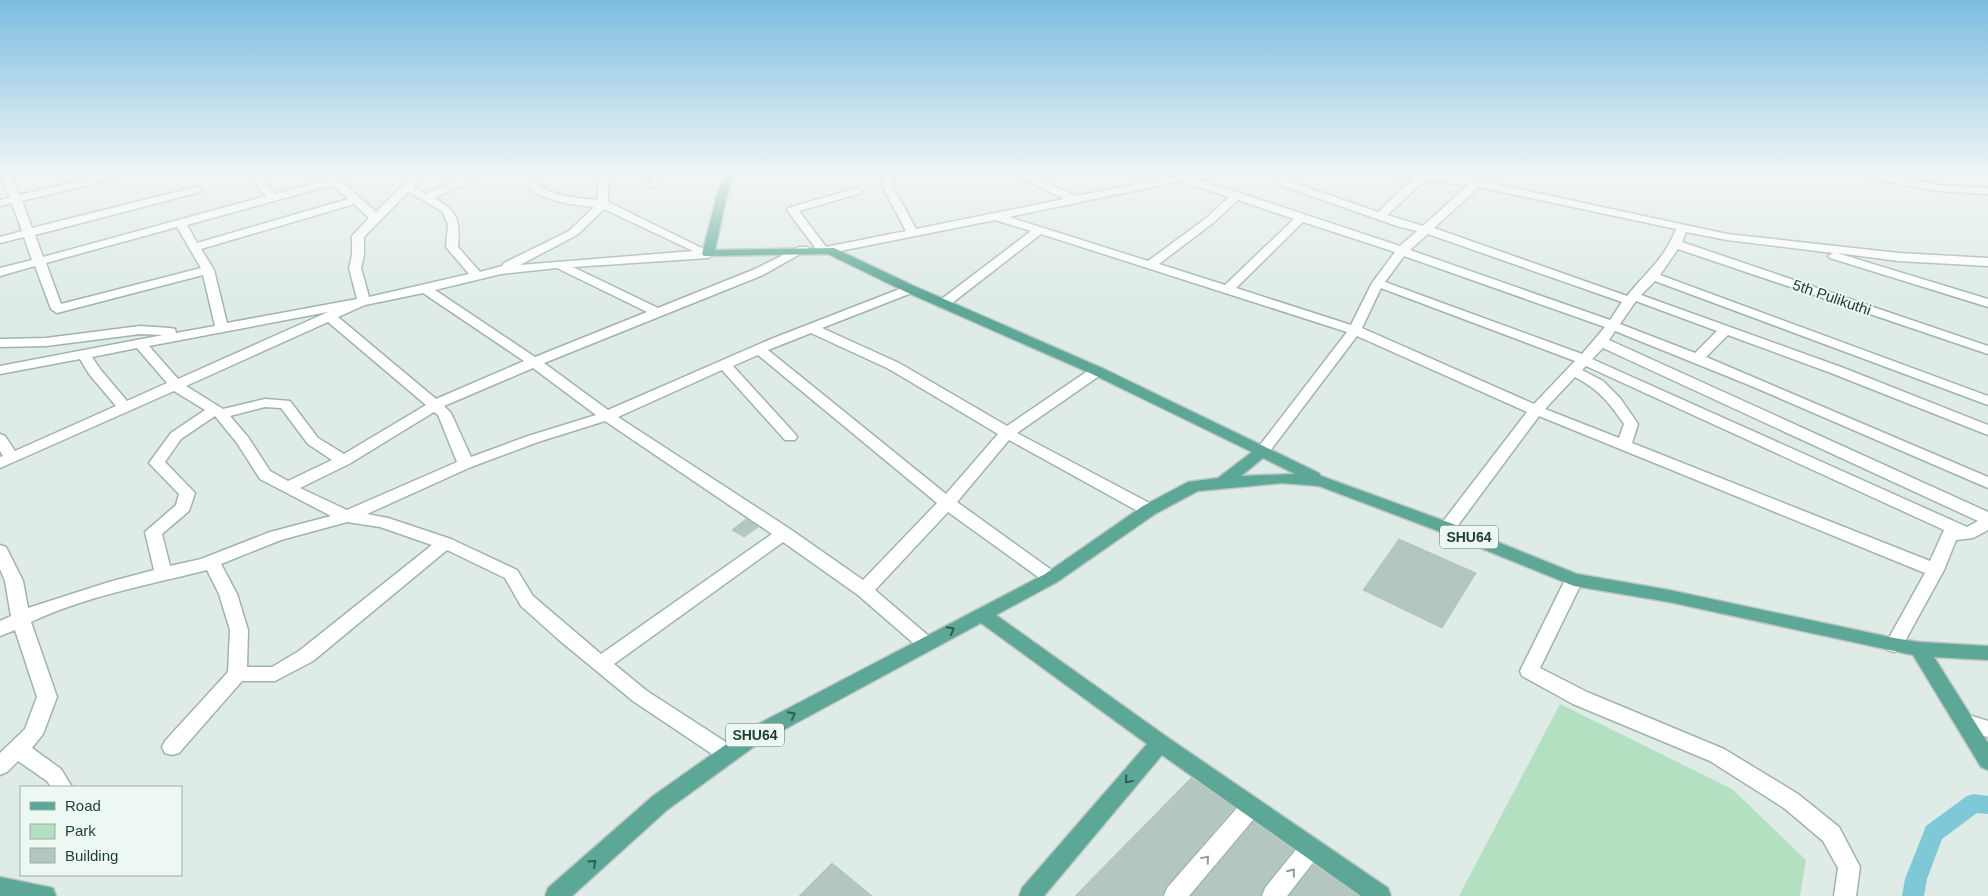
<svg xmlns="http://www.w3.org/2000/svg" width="1988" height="896" font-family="Helvetica,sans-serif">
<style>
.green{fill:#b3e0c0}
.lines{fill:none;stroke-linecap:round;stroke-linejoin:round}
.canal{fill:#7ec8d8;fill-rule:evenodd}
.building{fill:#b3c6bf;stroke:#afc6bd}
.minor-casing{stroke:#a0b3ad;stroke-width:3}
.major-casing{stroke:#bbc5c2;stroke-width:3}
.minor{fill:#fff;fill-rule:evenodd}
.major{fill:#5ca795;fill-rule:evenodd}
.oneway{stroke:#305d52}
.oneway2{stroke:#8e9e9a}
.labels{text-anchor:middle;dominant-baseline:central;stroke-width:4;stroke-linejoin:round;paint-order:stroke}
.shield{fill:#eef8f3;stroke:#5c756e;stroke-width:1}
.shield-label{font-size:14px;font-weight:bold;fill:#1d3d35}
.street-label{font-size:15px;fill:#1d3d35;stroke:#eef8f3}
</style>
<rect width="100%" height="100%" fill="#deebe6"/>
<path class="green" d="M1560,704L1732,789L1806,860L1800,896H1459Z"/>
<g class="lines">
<path class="canal" d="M1974,794L1988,796V814L1977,813L1942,839L1927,879L1924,896H1902L1905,879L1926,826L1967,796Z"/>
</g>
<path class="building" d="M746,519L758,527L744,537L732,530Z
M1399,539L1476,573L1442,628L1363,590Z
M1191,778L1234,808L1166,887L1162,896H1075Z
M1254,822L1293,850L1264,887L1260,896H1191Z
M832,863L872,896H799Z
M1314,865L1358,896H1289Z"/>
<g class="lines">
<defs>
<path id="minor" d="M1,174H11L19,195L110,174H127L126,176L22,201L32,228L196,187L201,190L200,192L35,235L43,257L266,196L249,174H259L275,194L327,180L323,174H333L376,212L411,177L410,174H420L421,177L413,187L426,194L471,174H484L483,176L434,198C458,211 460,220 458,247L480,272L502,266L504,263L569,231L594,207C566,204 532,200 516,174H526C543,195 572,198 598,200V183L588,174H599L608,182V202L714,254L708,258L573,267L658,308L755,269L799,247H807L809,249L763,275L544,363L608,410L771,339L910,285L916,289L914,292L822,328L899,363L1007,426L1092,368H1102L1104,371L1102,374L1017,433L1155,506L1157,510L1155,514L1149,515L1143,514L1009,440L957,502L1057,574L1060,578L1057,582L1051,584L1045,582L948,512L875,590L931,638L934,643L931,648L925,650L919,648L858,595L783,542L614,664L647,691L735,748L738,754L735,760L728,763L721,760L633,701L559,640L521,606L505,578L447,550L313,661L275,681H242L179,753L172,755L165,753L162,747L165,741L228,672L230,630L219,594L207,570C148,585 86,596 31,622L57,697L43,734L32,748L61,769L72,787H51L47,781L18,761L7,772L0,775V753L25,729L37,697L15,630L0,636V621L11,616L5,581L0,569V545L6,547L23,581L28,608L109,582L154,570L145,532L176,505L179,494L149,463L171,433L205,410L174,391L0,468V457L3,456L0,451V434L5,436L15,451L116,406L89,374L80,359L0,374V366L163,335L140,334L46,346L0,347V339L46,338L140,326L170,328L175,329L176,333L215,326L203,275L57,313L51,309L35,266L0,276V268L32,260L24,237L0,243V237L22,231L12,203L0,206V200L10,198ZM332,185L348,199L197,243L187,225ZM408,192L442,211L448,224L446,247L469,274L369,297L361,268L364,255V237ZM354,204L369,218L352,236V255L349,268L357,299L227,323L214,270L201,249ZM604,209L693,251L520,265L577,235ZM177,227L201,268L61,304L46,263ZM557,268L647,312L535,357L435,290L501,274ZM423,293L524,361L436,399L338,317L365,305ZM328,312L178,379L149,346ZM328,322L426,405L344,454L318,438L290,401L265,399L223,409L186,386ZM811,333L889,369L998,434L946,494L768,350ZM137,348L167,383L127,401L100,369L92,357ZM758,355L937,503L863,580L790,529L618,417L722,370L785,440H795L797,437L795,434L733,366ZM533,368L596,415L528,436L471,457L451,413L444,406ZM265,407L281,408L308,444L332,460L288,481L270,471L248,437L230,416ZM434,412L438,415L457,462L347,510L300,488L349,464ZM215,416L237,443L260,479L331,516L270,532L201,559L170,566L162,534L189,511L195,493L165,462L181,439ZM605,421L772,534L601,654L533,596L517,570L451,539L388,518L367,514L471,467L538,442ZM347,522L380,527L432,545L299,651L272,667H247L248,630L237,594L221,564L281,540Z
M654,174H664L657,186L653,187L648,184Z
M882,174H892V185L916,229L1064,199L1014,174H1027L1076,196L1182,175L1224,174L1219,177L1197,179L1400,246L1417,231L1400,227L1283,186L1268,174H1279L1291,182L1378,212L1413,179L1390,177L1385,174H1430L1477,180L1727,234L1899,253L1988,258V266L1899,261L1837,253L1988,299V307L1830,258L1828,256L1833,253L1727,240L1686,232L1682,242L1988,346V354L1678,249L1660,275L1988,396V405L1655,281L1641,295L1841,367L1988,425V435L1831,373L1728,335L1706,357L1988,477V488L1749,385L1615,331L1609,340L1988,512V530L1973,538L1956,540L1944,570L1900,650L1894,652L1888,650L1885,645L1925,573L1539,416L1453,532L1447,534L1441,532L1439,528L1441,524L1527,412L1357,336L1267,455H1257L1254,452L1257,449L1347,332L1041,234L947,307H939L937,304L939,301L1031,231L995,220L830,253L825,251L817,250L787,210L788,208L857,188L862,191L861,193L799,211L826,247L906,231L882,185ZM1181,181L1229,197L1205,219L1148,261L1009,217ZM1424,181L1468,185L1423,226L1387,215ZM1479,187L1676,229C1664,260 1646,272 1627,296L1434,228ZM1238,200L1294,219L1225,285L1159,264L1213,223ZM1303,222L1395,252L1372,283L1351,325L1236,288ZM1428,234L1622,302L1610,320L1410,250ZM1404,256L1605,327L1582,354L1385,282ZM1381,288L1575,361L1534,404L1362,328ZM1636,301L1717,331L1695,353L1620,324ZM1603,348L1978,521L1967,527L1592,359ZM1586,366L1944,530L1930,561L1632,443L1638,424L1620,398L1603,381L1582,370ZM1575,377C1599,390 1608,401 1624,424L1619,438L1545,409Z
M1858,174H1879L1939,185L1988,188V194L1939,191L1863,177Z
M1574,574L1580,576L1583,580L1540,668L1587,692L1724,749L1798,794L1839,827L1860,867L1856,896H1834L1838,868L1823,841L1784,808L1710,761L1573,704L1522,676L1520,671L1565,580L1568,576Z
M1966,714L1988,721V737L1959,728L1956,722L1959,716Z
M1251,798L1258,800L1262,807L1258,814L1189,896H1164L1167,888L1244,800Z
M1311,838L1319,841L1322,848L1319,855L1287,896H1262L1265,888L1303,841Z"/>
<path id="major" d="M725,174H735L726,199L715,250L834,248L914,286L1102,368L1319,473L1321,476L1453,524L1577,574L1669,590L1894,638L1919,642L1988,646V660L1934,657L1988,743V770L1981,767L1913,655L1669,602L1574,586L1441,532L1319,486L1282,483L1198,491L1155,514L1057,582L996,615L1167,737L1388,888L1391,896H1361L1162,755L1044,896H1019L1022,888L1147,744L981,623L759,743L667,810L572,896H545L548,888L653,796L745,731L1045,574L1143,506L1188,482L1218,478L1252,452L1092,374L906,292L828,254L704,256L702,254L716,199ZM1263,458L1295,474L1241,476Z
M0,877L53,888L56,896H0Z"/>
</defs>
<use href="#minor" class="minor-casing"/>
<use href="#major" class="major-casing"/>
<use href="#minor" class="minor"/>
<use href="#major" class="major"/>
</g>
<defs><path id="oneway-chevron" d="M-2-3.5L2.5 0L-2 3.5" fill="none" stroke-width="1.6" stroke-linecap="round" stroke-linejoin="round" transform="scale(1.25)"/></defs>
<g class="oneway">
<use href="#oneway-chevron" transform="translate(951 630) rotate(-28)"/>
<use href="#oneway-chevron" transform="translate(792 715) rotate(-28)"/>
<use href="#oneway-chevron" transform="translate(1128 780) rotate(130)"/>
<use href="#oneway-chevron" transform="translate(593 863) rotate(-42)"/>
</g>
<g class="oneway2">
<use href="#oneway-chevron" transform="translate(1206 859) rotate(-50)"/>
<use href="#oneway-chevron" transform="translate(1292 872) rotate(-52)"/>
</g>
<linearGradient id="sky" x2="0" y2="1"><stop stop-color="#7dbce2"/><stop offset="0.58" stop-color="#f0f6f4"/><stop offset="1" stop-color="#f0f6f4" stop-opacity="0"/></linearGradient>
<rect width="1988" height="299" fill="url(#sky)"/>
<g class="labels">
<g class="shield">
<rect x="1440" y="525.5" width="58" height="23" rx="4"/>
<rect x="726" y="723.5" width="58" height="23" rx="4"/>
</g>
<g class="shield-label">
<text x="1469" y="537">SHU64</text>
<text x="755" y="735">SHU64</text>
</g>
<g class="street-label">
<text transform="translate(1832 297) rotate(19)">5th Pulikuthi</text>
</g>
</g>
<rect x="20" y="786" width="162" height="90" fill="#eef8f3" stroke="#9aada7"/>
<rect x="30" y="802" width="25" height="8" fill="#5ca795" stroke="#9aada7"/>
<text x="65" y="811" font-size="15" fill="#1d3d35">Road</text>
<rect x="30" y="824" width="25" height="15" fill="#b3e0c0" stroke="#9aada7"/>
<text x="65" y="836" font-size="15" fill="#1d3d35">Park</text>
<rect x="30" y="848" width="25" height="15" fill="#b3c6bf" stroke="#9aada7"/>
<text x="65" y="861" font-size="15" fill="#1d3d35">Building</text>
</svg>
